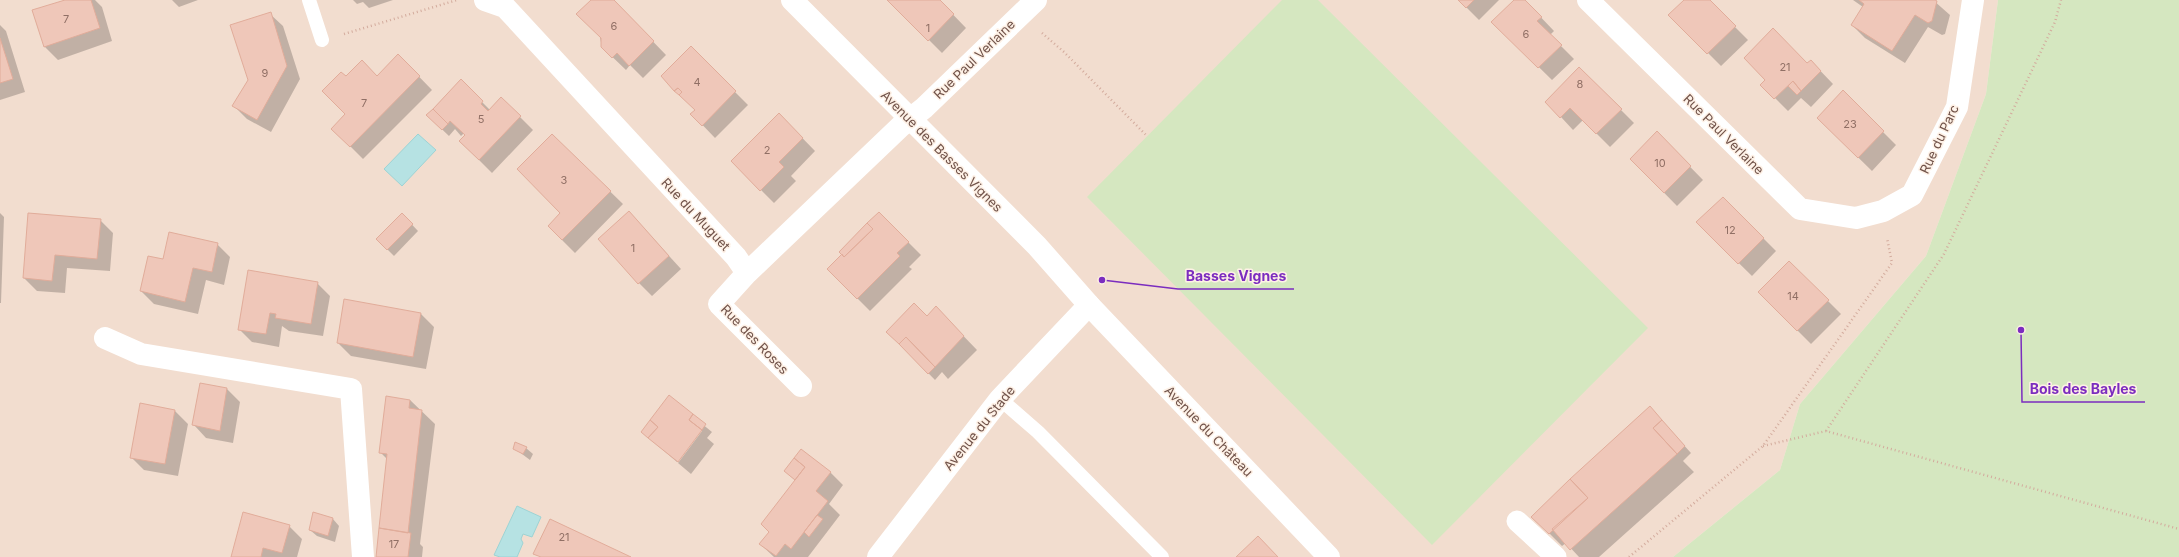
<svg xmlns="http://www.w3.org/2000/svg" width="2179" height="557" font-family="Inter,sans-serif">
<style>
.residential{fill:#f2ddcf}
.green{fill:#d5e7c0}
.water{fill:#b6e2e3;stroke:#9dd3d4}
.shadow{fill:#0003}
.building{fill:#efc7b9;stroke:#e1ac9a}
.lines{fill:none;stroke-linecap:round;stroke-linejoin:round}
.path{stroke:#d3ab9d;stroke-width:2.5;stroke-dasharray:1 3;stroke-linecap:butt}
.service{stroke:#fff;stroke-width:14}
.pedestrian{stroke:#fff;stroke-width:21}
.minor{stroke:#fff;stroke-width:22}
.secondary{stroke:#fff;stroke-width:22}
.labels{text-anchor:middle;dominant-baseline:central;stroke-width:3;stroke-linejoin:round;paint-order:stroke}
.number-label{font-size:11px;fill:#906f65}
.street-label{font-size:13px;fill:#705249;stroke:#fef1e6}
.leader{fill:none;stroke:#7b2cbf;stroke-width:1.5}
.callout-dot{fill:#7b2cbf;stroke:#fef1e6;stroke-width:1.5}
.callout-label{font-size:14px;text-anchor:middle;font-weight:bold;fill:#7b2cbf;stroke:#fef1e6;stroke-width:3;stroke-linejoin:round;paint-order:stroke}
</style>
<rect width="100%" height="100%" fill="#fbede0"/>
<path class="residential" d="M0,0H1998L1986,94L1926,256L1800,404L1780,470L1673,557H0Z"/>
<path class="green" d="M1282,0H1318L1648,328L1432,545L1087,197Z
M1998,0H2179V557H1673L1780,470L1800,404L1926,256L1986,94Z"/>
<path class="water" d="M418,134L436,150L402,186L384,169Z
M517,506L541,517L532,537L523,534L521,539L523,543L517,557H500L494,555Z"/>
<path class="shadow" d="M68,0H95L102,7L112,41L58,60L45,47L33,11Z
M172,0H198L179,7Z
M353,0H393L369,8L363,2L357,4Z
M592,0H613L666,55L643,78L630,65L626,70L602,47Z
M889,0H939L966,28L942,53Z
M1459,0H1499L1479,20Z
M1516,0H1524L1533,9L1554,31L1550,35L1574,59L1552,80L1493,22Z
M1685,0H1708L1748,40L1721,66L1670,15Z
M1853,0H1933L1950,15L1945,34L1942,35L1928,27L1905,63L1865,38L1852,25L1863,7Z
M270,14L283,26L300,79L271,132L247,119L234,106L249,80Z
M0,25L6,31L25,92L0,100Z
M691,48L748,105L715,138L692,114L696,110Z
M398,55L432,90L363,159L333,129L347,114L346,78L377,77Z
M1811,61L1833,84L1811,107L1801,98L1788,111L1762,85L1767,80L1807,64Z
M1579,68L1634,123L1610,147L1583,120L1573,130L1561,117Z
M461,81L490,110L501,98L533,130L492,173L460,141L466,135L464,133L461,136L455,129L449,136L427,115Z
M1843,92L1896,145L1872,171L1818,118Z
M779,114L815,151L791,176L796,181L774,203L732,161Z
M1657,133L1703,180L1677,206L1631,159Z
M552,135L623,204L575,253L562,240L561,213Z
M1723,198L1776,251L1752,276L1697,222Z
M629,212L681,269L652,296L639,283Z
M0,213L4,217L1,303H0Z
M879,213L921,255L909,267L912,269L870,311L828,269Z
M402,214L418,231L394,256L377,239Z
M100,220L113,233L110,271L67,268L65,293L37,291L24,278Z
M217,244L230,257L224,285L206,280L198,314L154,304L141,291L164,260Z
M1789,262L1841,314L1811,344L1759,292Z
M317,283L330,296L323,336L289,331L282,326L279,347L252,342L239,329Z
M421,314L434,327L426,369L351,356L338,343Z
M927,317L949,321L977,350L948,379L942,372L935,380L888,332Z
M201,384L227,389L240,402L233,443L206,438L194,425Z
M669,397L712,432L707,438L714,444L691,474L678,463L702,431L701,430L677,462L642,432Z
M410,400L435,424L420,544L423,547L422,557H377L388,460L380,452Z
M1650,408L1691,453L1683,461L1694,472L1599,557H1579L1566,543L1562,546L1533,517Z
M175,411L188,424L178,476L144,470L131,457Z
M514,448H526L533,454L530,460Z
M785,471L830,472L843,485L829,504L840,515L808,557H774L760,544L770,532L796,481Z
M314,513L333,519L339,526L335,542L317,536L310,530Z
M289,526L302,539L297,557H232Z"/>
<path class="building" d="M65,0H91L100,28L44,47L32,10Z
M591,0H614L654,41L629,66L617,53L612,58L601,47V38L576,14Z
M887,0H940L954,14L928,41Z
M1458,0H1474L1466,8Z
M1514,0H1525L1542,17L1537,21L1562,45L1538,68L1491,22Z
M1684,0H1710L1736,26L1707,54L1668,15Z
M1859,0H1935L1937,1L1932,21L1928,23L1915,15L1892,51L1851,25L1864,4Z
M271,12L287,66L257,120L232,106L248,80L230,25Z
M1773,28L1807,63L1811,60L1821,71L1801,91L1793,81L1774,99L1760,85L1765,80L1744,58Z
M0,38L13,79L0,83Z
M691,46L736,91L702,126L690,114L695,110L679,95L682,92L678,88L674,91L661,76Z
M398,54L420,76L350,147L331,129L345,114L322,91L341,72L346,76L362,60L377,76Z
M1579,67L1622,109L1596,134L1570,108L1560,118L1545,102Z
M461,79L483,101L481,104L488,111L501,97L521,116L479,160L459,141L465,135L450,121L448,124L433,109Z
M1793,81L1801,91L1797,95L1788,86Z
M678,88L682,92L679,95L674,91Z
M1843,90L1884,131L1858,158L1817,118Z
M433,109L448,124L442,130L426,115Z
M779,113L803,138L779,162L784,167L760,191L731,161Z
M1657,131L1691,166L1664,193L1630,159Z
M552,134L611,191L562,240L548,226L560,213L517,169Z
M1723,197L1764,238L1738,264L1696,222Z
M629,211L669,256L638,284L598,239Z
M879,212L909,242L897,253L900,256L857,299L827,269L842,254L844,257L873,229L867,223Z
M28,213L101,219L97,259L55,255L52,281L23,278Z
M402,213L413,224L387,250L376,239Z
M867,223L873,229L844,257L839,252Z
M169,232L218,243L212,272L193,268L185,302L140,291L148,256L163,259Z
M1789,261L1829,300L1797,331L1758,292Z
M248,270L318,282L311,324L275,318L276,314L270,313L266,334L238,330Z
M344,299L421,313L413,357L337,343Z
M914,303L927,316L936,306L964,336L935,367L906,337L899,344L886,332Z
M906,337L935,367L928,374L899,344Z
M200,383L227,388L220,431L192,425Z
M669,395L693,414L689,420L702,430L678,462L648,438L658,427L650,420Z
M386,396L410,400L409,408L422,410L408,533L379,528L387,454L379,453Z
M140,403L175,410L165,464L130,458Z
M1650,406L1662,420L1653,428L1677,454L1570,550L1552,529L1588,498L1570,479Z
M693,414L706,424L702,430L689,420Z
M650,420L658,427L648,438L641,432Z
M1662,420L1685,446L1677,454L1653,428Z
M515,442L527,447L523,454L513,449Z
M801,449L831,472L816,491L828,501L791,549L785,544L776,556L759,544L769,532L761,524L805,467L794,458Z
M794,458L805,467L795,480L784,471Z
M1570,479L1588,498L1549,534L1531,517Z
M243,512L290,525L282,553L263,548L261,557H231Z
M313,512L333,518L328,536L309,530Z
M817,515L823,519L809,537L804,532Z
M550,519L631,557H541L533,554Z
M379,528L411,533L408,557H376Z
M1258,536L1278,557H1236Z"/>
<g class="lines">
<path class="path" d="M1042,33L1064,52L1147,136
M344,34L457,0
M1826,431L1944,254L2055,22L2061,0
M1763,446L1826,431L2179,529
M1629,557L1763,446L1892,263L1887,238"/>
<path class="service" d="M309,0L322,40
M1000,399L1038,432L1162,557"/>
<path class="pedestrian" d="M1517,521L1556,557"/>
<path class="minor" d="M485,0L505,7L736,257L747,273L901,126L924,108L1036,0
M1588,0L1800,209L1856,218L1883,211L1912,195L1957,107L1973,0
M747,273L719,304L801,386
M105,338L141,354L351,389L363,557
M878,557L1000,399L1089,305"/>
<path class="secondary" d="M792,0L1037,246L1089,305L1329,557"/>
</g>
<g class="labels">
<g class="number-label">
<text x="66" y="19">7</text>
<text x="614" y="26">6</text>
<text x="928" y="28">1</text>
<text x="1526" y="34">6</text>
<text x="1785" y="67">21</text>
<text x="265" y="73">9</text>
<text x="697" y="82">4</text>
<text x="1580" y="84">8</text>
<text x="364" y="103">7</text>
<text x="481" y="119">5</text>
<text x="1850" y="124">23</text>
<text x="767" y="150">2</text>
<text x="1660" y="163">10</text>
<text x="564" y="180">3</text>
<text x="1730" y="230">12</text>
<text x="633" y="248">1</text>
<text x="1793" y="296">14</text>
<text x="564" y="537">21</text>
<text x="394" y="544">17</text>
</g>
<g class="street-label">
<text transform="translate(974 59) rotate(-44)">Rue Paul Verlaine</text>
<text transform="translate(1724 134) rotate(45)">Rue Paul Verlaine</text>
<text transform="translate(1939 139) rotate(-65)">Rue du Parc</text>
<text transform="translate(942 151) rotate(45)">Avenue des Basses Vignes</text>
<text transform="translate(696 214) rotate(47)">Rue du Muguet</text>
<text transform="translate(755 339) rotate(46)">Rue des Roses</text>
<text transform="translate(979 428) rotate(-51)">Avenue du Stade</text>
<text transform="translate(1209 431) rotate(46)">Avenue du Château</text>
</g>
</g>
<path class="leader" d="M1102 280L1178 289H1294M2021 330L2022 402H2145"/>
<g class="callout-dot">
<circle cx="1102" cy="280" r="4"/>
<circle cx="2021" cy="330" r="4"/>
</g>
<g class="callout-label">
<text x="1236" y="281">Basses Vignes</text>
<text x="2083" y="394">Bois des Bayles</text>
</g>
</svg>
